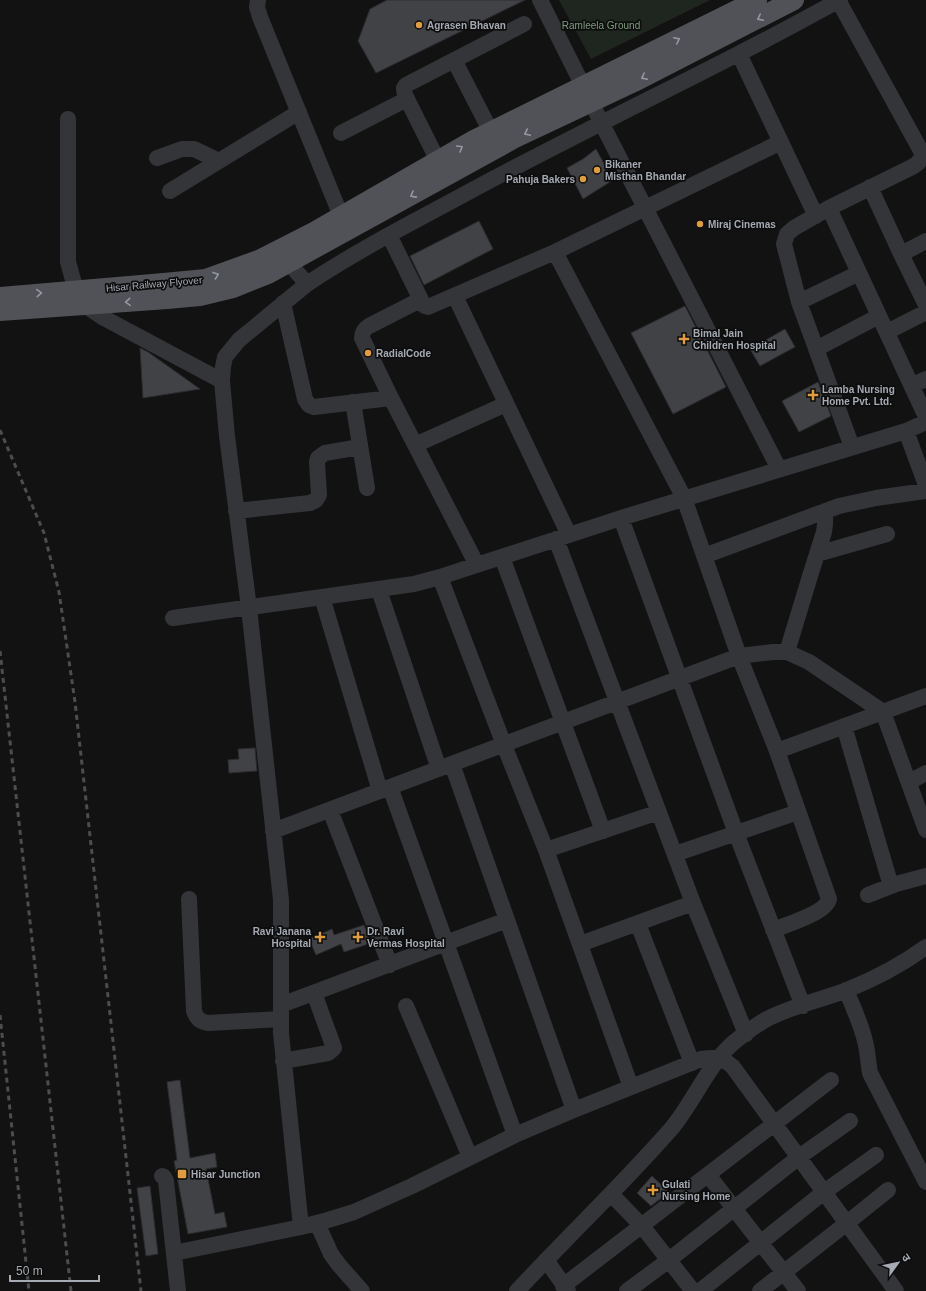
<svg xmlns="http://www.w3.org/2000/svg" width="926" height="1291" font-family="Arial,'Noto Sans Devanagari',sans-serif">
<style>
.green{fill:#1f261f}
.building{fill:#414246;stroke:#2c2c2f}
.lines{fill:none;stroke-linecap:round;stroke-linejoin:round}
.minor{stroke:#333538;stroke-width:16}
.major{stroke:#505257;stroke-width:20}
.rail{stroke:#4b4d51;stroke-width:3;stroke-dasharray:5 4;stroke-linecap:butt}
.major-bridge{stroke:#505257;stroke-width:20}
.oneway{stroke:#9498a1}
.poi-dot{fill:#e19d3d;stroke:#0d0d0e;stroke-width:1.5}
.labels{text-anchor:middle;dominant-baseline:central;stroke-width:3.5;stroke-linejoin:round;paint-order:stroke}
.poi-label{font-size:10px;font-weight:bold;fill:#a5aab3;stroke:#0d0d0e;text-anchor:start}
.park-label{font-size:10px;fill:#7e9c7d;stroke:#0d0d0e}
.street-label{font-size:10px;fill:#a5aab3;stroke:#0d0d0e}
</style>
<rect width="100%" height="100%" fill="#121213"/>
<path class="green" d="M559,0H710L591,59Z"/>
<path class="building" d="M387,0H525L376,73L358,41L370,9Z
M596,149L613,180L583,199L567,168L583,159Z
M479,221L493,249L424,285L410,256Z
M685,306L726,387L673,414L631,333Z
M785,329L795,347L760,366L750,349Z
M140,348L148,352L200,389L143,398Z
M818,382L831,416L799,432L782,401Z
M255,748L257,771L229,773L228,760L239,759L238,749Z
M364,925L371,943L344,952L341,944L316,955L309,939L332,929L334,935Z
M180,1080L190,1158L215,1153L217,1167L206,1169L215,1214L224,1212L227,1227L188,1234L174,1161L177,1160L167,1082Z
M652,1176L669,1192L651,1206L637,1193Z
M150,1186L158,1254L146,1256L137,1188Z"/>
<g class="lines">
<path class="minor" d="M258,0L257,7L260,17L341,216
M540,0L601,122L779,469
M838,0L921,151L922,157L918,163L912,167L829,208L794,228L787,234L784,244L799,302L852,447
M739,54L816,216
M454,60L491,132
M68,119V262L75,287L80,297L89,308L104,318L222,381
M341,133L407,99
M157,158L182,149H194L219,161
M438,161L405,95L404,88L406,85L524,24
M870,187L901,254L926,305
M170,191L299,112
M829,208L926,417
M389,235L423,304L425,306L428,307L555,252L781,142
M555,252L684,498L739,656L777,751L829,899C826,913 786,925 773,930
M901,254L926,241
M289,263L307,284C361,248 419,219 476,188C562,142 650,99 738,54C772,37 806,18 840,0
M455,296L569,535
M420,300L369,326C364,329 362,332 362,338L391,398L477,565
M799,302L859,273
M283,303L305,399L309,405L314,407L391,398
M887,332L926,312
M816,349L879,316
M912,385L926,379
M353,402L367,488
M906,431L926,485
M415,445L506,404
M236,511L310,503L316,500L319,495L317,462L318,458L325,453L360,447
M621,518L736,833L803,1006
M556,539L693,903L746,1034
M817,554L887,534
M704,556L839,506L876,498L926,491
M502,557L603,831
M440,577L504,745L546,850L631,1087
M379,590L439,769
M322,597L380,791
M173,618L414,584L440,577L621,518L906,431L926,422
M787,652L810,576L824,532L825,524V511
M844,726L891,886
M777,751L926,696
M452,764L574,1110
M909,782L926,773
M390,787L515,1135
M330,810L390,965
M273,831L739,656L773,652H787L809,662L883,712L926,830
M546,850L659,812
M675,854L798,812
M868,895L896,884L926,876
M189,899L194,1011C197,1019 199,1021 208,1023L281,1019
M638,924L692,1063
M580,944L693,903
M846,990C853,1007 861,1024 865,1041C868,1052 868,1063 870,1073L926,1182
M281,1005L507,920
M406,1006L470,1157
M283,1061L328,1053L334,1048L314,993
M162,1176L164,1177L166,1181L178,1291
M709,1176L798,1291
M611,1194L642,1226L693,1291
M317,1223L331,1254L339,1265L362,1291
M301,1227L281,1033V900L249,608L227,436L222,381L223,367L225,357L239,340L307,284
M174,1253L301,1227L328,1220L354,1212L412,1186L515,1135L574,1110L701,1059C716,1057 722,1057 733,1067L896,1291
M546,1260L568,1291
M563,1286L831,1080
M517,1291C568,1236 622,1185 671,1129C693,1103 708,1065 733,1043C743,1035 756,1025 767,1019C792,1006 821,1000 847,990C877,978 900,966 926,947
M627,1291L669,1260L799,1157L850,1121
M700,1291L824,1192L876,1155
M760,1291L847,1223L888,1190"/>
<path class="major" d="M164,283L206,279L261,259L314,232L474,140L757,0
M167,299L200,296L233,288L268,274L515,138L634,82L794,0"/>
<path class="rail" d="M0,430L44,533L59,592L75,702L141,1291
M0,651L71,1291
M0,1015L29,1291"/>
<path class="major-bridge" d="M0,297L164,283
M0,311L167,299"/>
</g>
<defs><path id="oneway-chevron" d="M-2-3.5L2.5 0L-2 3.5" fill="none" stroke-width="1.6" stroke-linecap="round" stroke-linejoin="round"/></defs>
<g class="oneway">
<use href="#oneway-chevron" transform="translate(760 18) rotate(153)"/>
<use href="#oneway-chevron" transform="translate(677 40) rotate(-26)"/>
<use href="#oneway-chevron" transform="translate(644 77) rotate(153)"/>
<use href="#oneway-chevron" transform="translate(527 133) rotate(155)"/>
<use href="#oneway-chevron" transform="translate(460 148) rotate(-30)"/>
<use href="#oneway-chevron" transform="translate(413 195) rotate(151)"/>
<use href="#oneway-chevron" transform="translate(216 275) rotate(-20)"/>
<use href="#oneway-chevron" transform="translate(39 293) rotate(-4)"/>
<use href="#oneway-chevron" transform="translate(128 302) rotate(176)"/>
</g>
<g class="poi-dot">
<circle cx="419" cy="25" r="4"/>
<circle cx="597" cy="170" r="4"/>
<circle cx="583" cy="179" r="4"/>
<circle cx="700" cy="224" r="4"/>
<path d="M682 333h4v4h4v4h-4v4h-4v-4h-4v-4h4z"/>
<circle cx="368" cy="353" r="4"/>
<path d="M811 389h4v4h4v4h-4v4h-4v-4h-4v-4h4z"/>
<path d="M318 931h4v4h4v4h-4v4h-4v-4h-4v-4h4z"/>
<path d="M356 931h4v4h4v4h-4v4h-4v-4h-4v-4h4z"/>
<rect x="177" y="1169" width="10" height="10" rx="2"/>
<path d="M651 1184h4v4h4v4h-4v4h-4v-4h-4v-4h4z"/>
</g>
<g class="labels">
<g class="poi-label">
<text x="427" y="25">Agrasen Bhavan</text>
<text x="605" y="164">Bikaner<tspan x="605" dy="12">Misthan Bhandar</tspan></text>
<text x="575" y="179" text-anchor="end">Pahuja Bakers</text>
<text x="708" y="224">Miraj Cinemas</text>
<text x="693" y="333">Bimal Jain<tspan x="693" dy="12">Children Hospital</tspan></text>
<text x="376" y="353">RadialCode</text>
<text x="822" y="389">Lamba Nursing<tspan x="822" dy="12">Home Pvt. Ltd.</tspan></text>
<text x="311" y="931" text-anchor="end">Ravi Janana<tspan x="311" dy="12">Hospital</tspan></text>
<text x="367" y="931">Dr. Ravi<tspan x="367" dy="12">Vermas Hospital</tspan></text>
<text x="191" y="1174">Hisar Junction</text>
<text x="662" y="1184">Gulati<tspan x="662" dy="12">Nursing Home</tspan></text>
</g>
<g class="park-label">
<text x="601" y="25">Ramleela Ground</text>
</g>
<g class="street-label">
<text transform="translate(154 284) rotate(-5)">Hisar Railway Flyover</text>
</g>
</g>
<g transform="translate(898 1263) rotate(57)" stroke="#0d0d0e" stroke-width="3" paint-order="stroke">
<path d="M0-3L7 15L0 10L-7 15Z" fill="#a5aab3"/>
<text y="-6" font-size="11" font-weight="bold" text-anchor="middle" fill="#a5aab3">उ</text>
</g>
<path d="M10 1275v6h89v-6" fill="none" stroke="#a5aab3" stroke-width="2"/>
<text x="16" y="1275" font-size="12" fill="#a5aab3" stroke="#0d0d0e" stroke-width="3" paint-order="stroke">50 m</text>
</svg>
